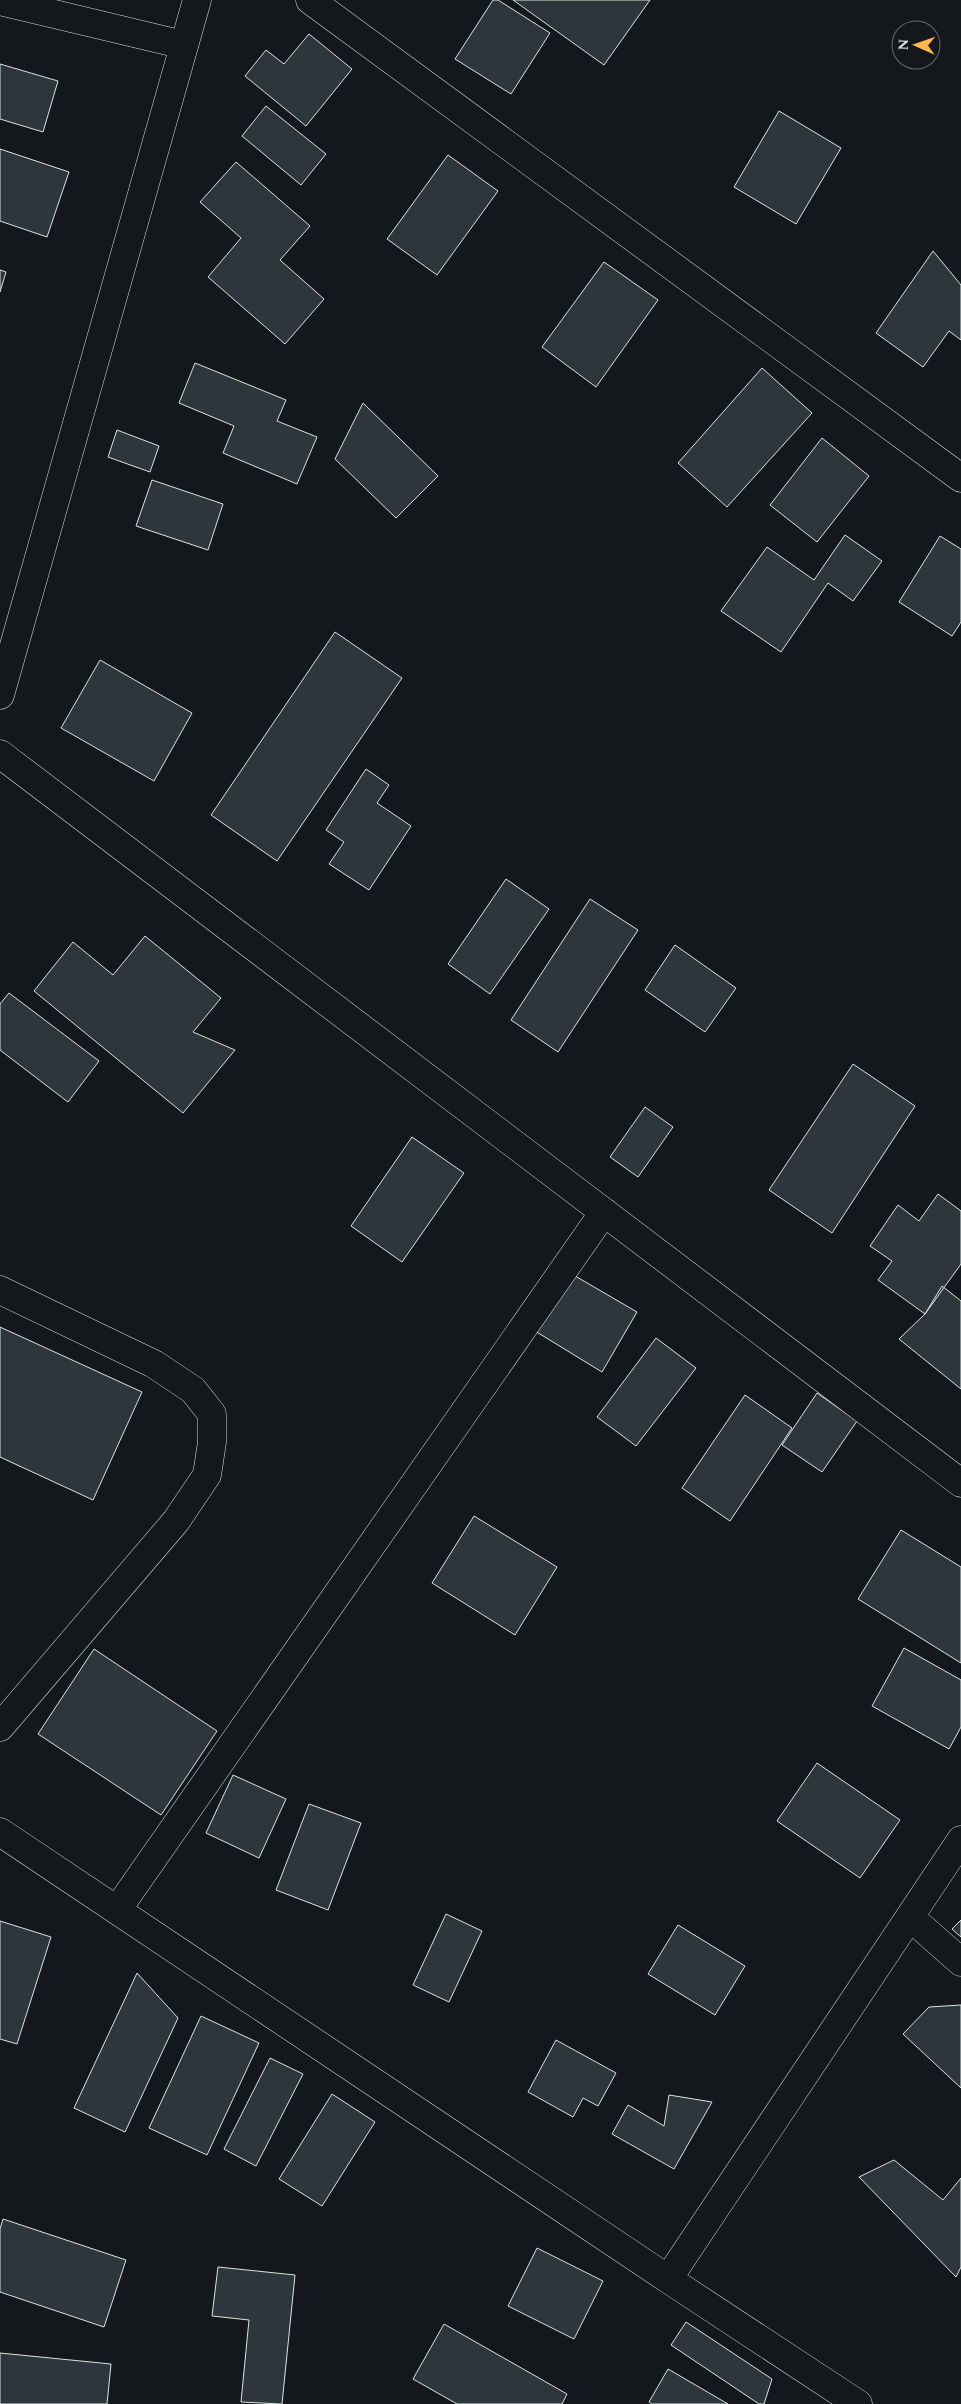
<svg xmlns="http://www.w3.org/2000/svg" width="961" height="2404" font-family="Spectral,serif">
<style>
.building{fill:#2c363c;stroke:#d8e6dc}
.lines{fill:none;stroke-linecap:round;stroke-linejoin:round}
.minor-casing{stroke:#d8e6dc;stroke-width:29}
.major-casing{stroke:#d8e6dc;stroke-width:29}
.minor{stroke:#14181c;stroke-width:28}
.major{stroke:#14181c;stroke-width:28}
</style>
<rect width="100%" height="100%" fill="#14181c"/>
<path class="building" d="M493,0H498L550,33L511,94L455,59Z
M513,0H650L604,65Z
M309,34L352,69L306,126L245,76L266,50L284,64Z
M0,64L58,81L43,132L0,119Z
M266,106L326,154L301,185L242,136Z
M779,111L841,148L796,224L734,187Z
M0,149L69,172L47,237L0,221Z
M448,155L498,191L437,275L387,239Z
M236,162L310,226L280,260L324,299L285,344L208,277L241,238L200,202Z
M933,251L961,285V340L949,331L923,367L876,333Z
M604,262L658,300L596,387L542,347Z
M0,270L6,272L0,292Z
M195,363L286,400L277,421L317,437L297,484L223,453L234,426L179,403Z
M762,368L812,413L727,507L678,463Z
M363,403L438,476L396,518L335,459Z
M117,430L159,446L150,472L108,457Z
M822,438L869,476L817,542L770,505Z
M152,480L223,504L208,550L136,526Z
M845,535L882,561L853,601L828,583L781,652L721,611L767,547L814,580Z
M940,536L961,549V622L952,636L899,602Z
M335,632L402,678L277,861L211,815Z
M100,660L192,713L154,781L61,728Z
M366,769L389,785L377,803L411,826L369,890L329,864L344,842L326,830Z
M506,879L549,909L490,994L448,964Z
M590,899L638,930L558,1052L511,1020Z
M145,936L221,998L193,1032L235,1050L183,1113L34,991L73,942L113,975Z
M675,945L736,988L705,1032L645,990Z
M9,993L99,1061L68,1102L0,1050V1004Z
M853,1064L915,1106L832,1233L769,1190Z
M645,1107L673,1127L638,1177L610,1157Z
M412,1137L464,1173L402,1262L351,1226Z
M938,1194L961,1211V1264L925,1314L878,1280L892,1261L870,1246L898,1205L919,1221Z
M570,1273L637,1312L602,1372L535,1331Z
M942,1286L961,1301V1389L899,1339L925,1314Z
M0,1327L142,1392L93,1500L0,1457Z
M656,1338L696,1368L636,1446L597,1417Z
M817,1393L857,1421L822,1472L782,1445Z
M745,1395L792,1428L730,1521L682,1488Z
M474,1516L557,1567L515,1635L432,1583Z
M901,1530L961,1567V1663L858,1599Z
M904,1648L961,1680V1727L949,1749L872,1706Z
M94,1649L217,1731L161,1815L38,1734Z
M817,1763L900,1820L860,1878L777,1821Z
M233,1775L286,1799L259,1858L206,1833Z
M309,1804L361,1823L328,1910L276,1890Z
M446,1914L482,1931L449,2002L413,1985Z
M961,1920V1937L952,1929Z
M0,1921L51,1937L17,2044L0,2039Z
M678,1925L745,1966L715,2015L648,1974Z
M137,1973L178,2018L125,2132L74,2108Z
M961,2005V2088L903,2034L929,2007Z
M201,2016L259,2043L207,2155L149,2128Z
M556,2040L616,2073L598,2106L583,2098L573,2117L528,2092Z
M270,2058L303,2074L256,2166L224,2149Z
M332,2094L375,2122L322,2206L279,2179Z
M669,2095L712,2102L674,2169L612,2134L628,2105L664,2126Z
M894,2160L943,2200L961,2178V2267L956,2277L859,2177Z
M3,2219L126,2260L104,2327L0,2292V2229Z
M537,2248L603,2281L574,2339L508,2306Z
M218,2267L295,2275L282,2404L241,2402L249,2320L212,2316Z
M686,2322L772,2379L764,2404H759L671,2345Z
M444,2324L567,2394L562,2404H457L413,2379Z
M0,2353L111,2364L107,2404H0Z
M668,2369L728,2404H652L649,2402Z"/>
<g class="lines">
<defs>
<path id="minor" d="M310,0L961,478
M0,1L184,45
M0,754L961,1483
M0,1290L154,1364L193,1390L212,1414V1442L207,1475L176,1521L0,1727
M0,1832L668,2279L961,1840
M117,1910L604,1212
M910,1917L961,1962
M668,2279L858,2404"/>
<path id="major" d="M0,695L197,0"/>
</defs>
<use href="#minor" class="minor-casing"/>
<use href="#major" class="major-casing"/>
<use href="#minor" class="minor"/>
<use href="#major" class="major"/>
</g>
<g transform="translate(916 45) rotate(272)"><circle r="24" fill="#14181c" stroke="#626a69"/>
<path d="M0-4L9 19L0 12L-9 19Z" fill="#ffb74d"/>
<text y="-8" font-size="14" font-weight="bold" text-anchor="middle" fill="#d8e6dc">N</text>
</g>
</svg>
